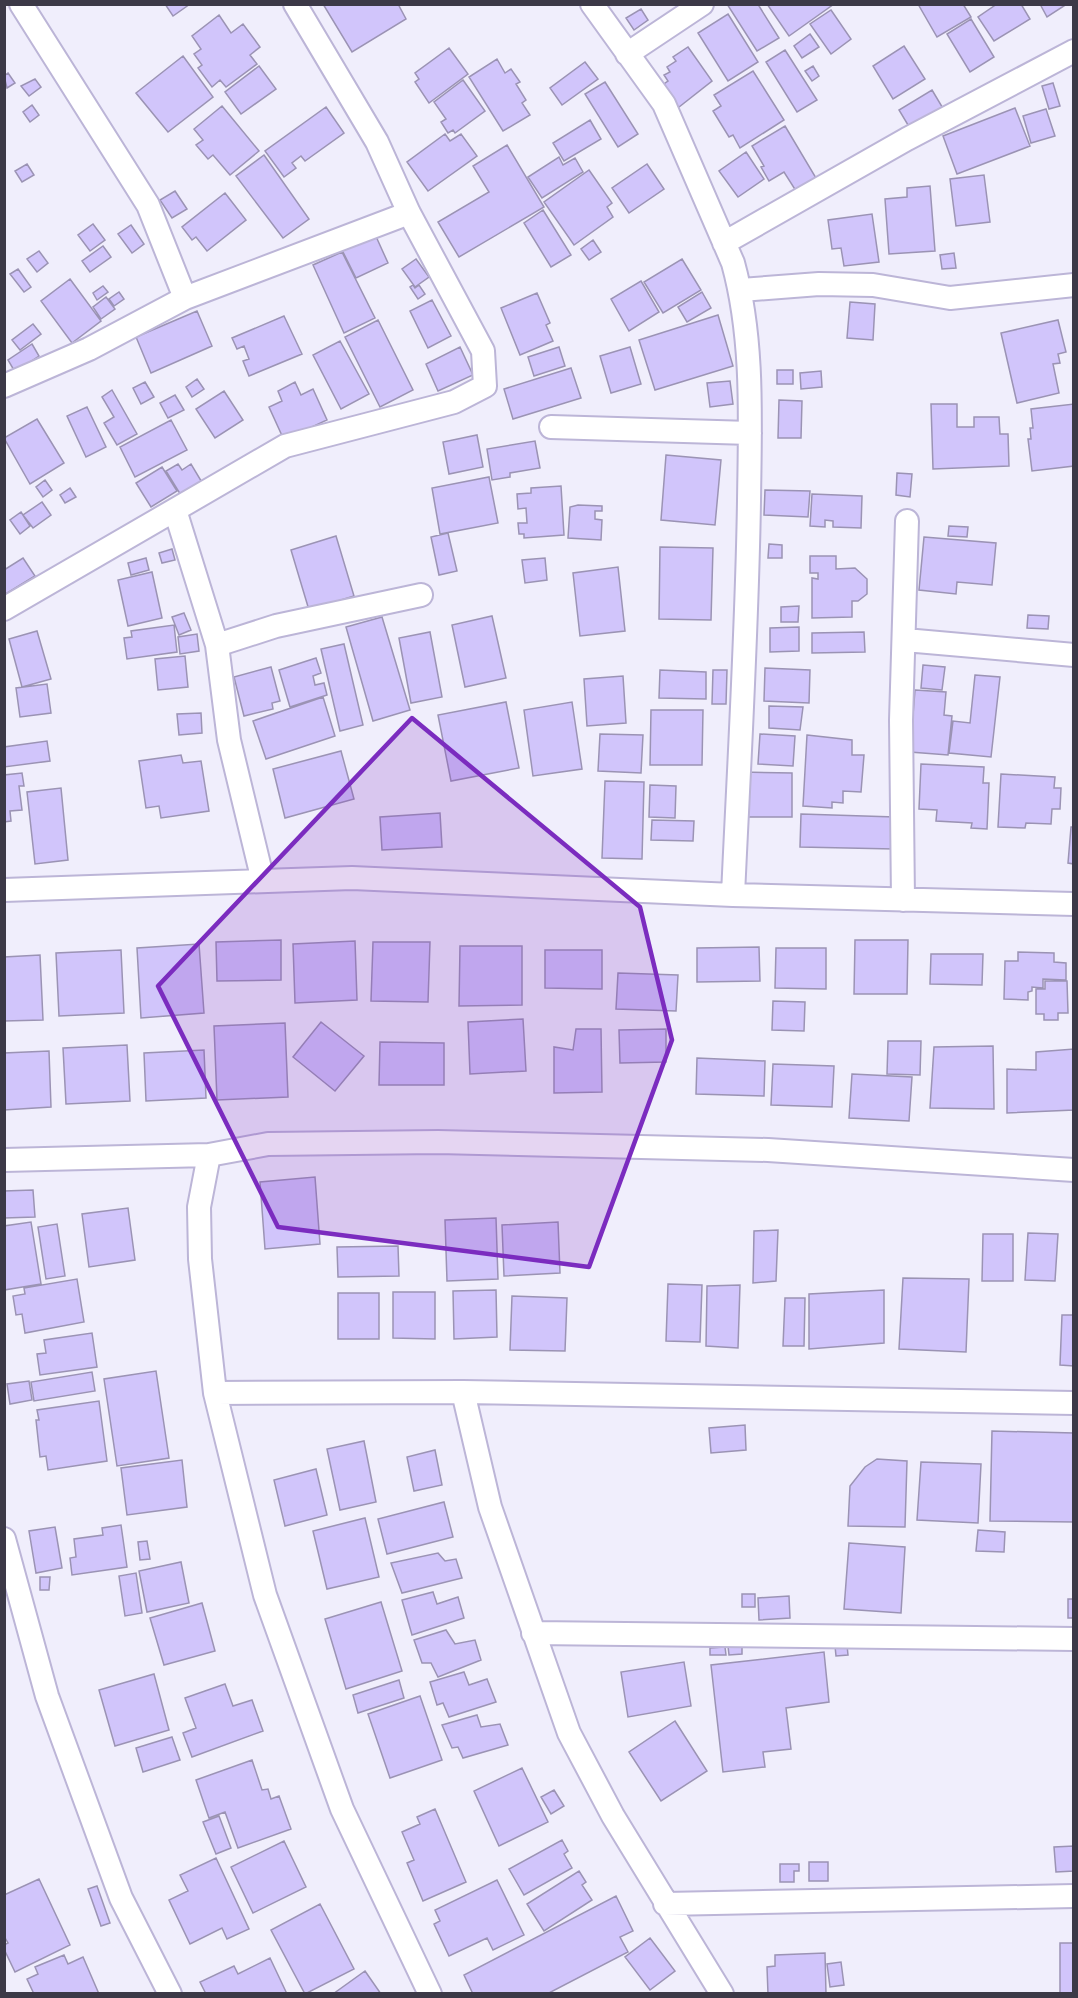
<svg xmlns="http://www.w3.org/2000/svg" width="1078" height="1998" font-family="'Public Sans',sans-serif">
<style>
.building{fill:#d1c5fb;stroke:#9b93b4;stroke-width:1.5}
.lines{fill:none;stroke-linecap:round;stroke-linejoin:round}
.street-casing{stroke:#bcb5d7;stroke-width:26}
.street{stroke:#fff;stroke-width:22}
.marked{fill:#7b2cbf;fill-opacity:0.2;stroke:#7b2cbf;stroke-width:4.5;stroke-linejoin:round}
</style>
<rect width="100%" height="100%" fill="#f0eefc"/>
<path class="building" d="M165,4H190L173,16Z
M323,4H398L406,19L352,52Z
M727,4H762L759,6L779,38L757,51Z
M767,4H834L789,36Z
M918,4H963L971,17L937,37Z
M997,4H1021L1030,19L994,41L978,17Z
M1040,4H1067L1047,17Z
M641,9L648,20L634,30L626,18Z
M831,10L851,39L831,54L810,24Z
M728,14L758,62L728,81L698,33Z
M219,15L231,33L243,24L260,47L250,55L257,64L226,87L220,80L212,87L198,68L202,65L194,54L201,49L192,36Z
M971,19L994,57L970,72L947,34Z
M810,34L819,47L802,58L794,46Z
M904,46L925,79L893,99L873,66Z
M688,47L712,81L674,111L658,88L668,81L664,75L670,72L667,67L676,61L673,57Z
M449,48L468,74L429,103L415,82L419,79L415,73Z
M785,50L817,100L797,112L766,62Z
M183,56L213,97L168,132L136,93Z
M497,59L505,73L511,69L520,82L516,84L526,100L522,103L530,115L503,131L469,77Z
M585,62L598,79L562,105L550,88Z
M259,66L276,89L241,114L225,92Z
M813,66L819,76L812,81L805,71Z
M753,71L784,120L740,148L733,135L729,137L713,111L721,106L714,95Z
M8,73L15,83L7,88L4,76Z
M35,79L41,87L29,96L21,86Z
M463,80L485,111L455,133L453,130L448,133L441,122L446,119L434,102Z
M605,82L638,134L618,147L585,94Z
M1053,83L1060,106L1049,109L1042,86Z
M932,90L944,110L911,130L899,110Z
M32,105L39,115L30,122L23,112Z
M222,106L259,151L230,175L213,155L208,159L196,145L203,140L194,129Z
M326,107L344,133L305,161L301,156L292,163L296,168L284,177L265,151Z
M1015,108L1030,146L957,174L943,136Z
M1046,109L1055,136L1031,143L1023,116Z
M590,120L601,139L564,161L553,143Z
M785,126L816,178L796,191L784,172L769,181L761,167L764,166L752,146Z
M445,134L450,141L461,134L477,156L428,191L407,162Z
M507,145L544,207L459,257L438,222L489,192L473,166Z
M746,152L764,179L738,197L719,171Z
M264,155L309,219L283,238L236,176Z
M559,157L563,165L575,158L583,172L542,198L528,177Z
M27,164L34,175L22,182L15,171Z
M647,164L664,189L629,213L612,188Z
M589,170L612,203L607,207L613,217L574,245L544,202Z
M984,175L990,222L956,226L950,179Z
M930,186L935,251L889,254L885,199L907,197V188Z
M175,191L187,209L172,218L160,200Z
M225,193L246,220L207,251L196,237L192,240L182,227Z
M543,210L571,255L551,267L524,223Z
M872,214L879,262L844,266L841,248L832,249L828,220Z
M93,224L105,240L90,251L78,235Z
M131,225L144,244L132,253L118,234Z
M374,232L388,263L356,278L341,248Z
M593,240L601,252L589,260L581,249Z
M103,246L111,257L90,272L82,261Z
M39,251L48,263L37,272L27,259Z
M342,252L375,318L344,333L313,265Z
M954,253L956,268L942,269L940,255Z
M416,259L429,277L415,287L402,269Z
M682,259L701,290L663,313L644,282Z
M18,269L31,287L24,292L10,274Z
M70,279L101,321L72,343L41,301Z
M641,281L659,312L629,331L611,299Z
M413,285L415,288L419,285L425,294L418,299L410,287Z
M103,286L108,292L97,300L93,293Z
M119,292L124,299L114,306L109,299Z
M702,292L711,308L687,322L678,307Z
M537,293L550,323L546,325L553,341L520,355L501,308Z
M106,297L115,309L101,319L93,307Z
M432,300L451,336L428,348L410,311Z
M850,302L875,304L873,340L847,338Z
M197,311L212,346L151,373L136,337Z
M718,315L733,366L655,390L639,340Z
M284,316L302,354L249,376L243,361L249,359L244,346L237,349L232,338Z
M378,320L413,390L380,407L345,337Z
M1058,320L1066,352L1058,354L1060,363L1053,364L1059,393L1017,403L1001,333Z
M33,324L41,334L20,350L12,340Z
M340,341L369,394L341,409L313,355Z
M32,344L39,356L15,372L8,360Z
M460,347L473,375L438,391L426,364Z
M559,347L565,366L534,376L528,357Z
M630,347L641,384L611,393L600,356Z
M571,368L581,398L513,419L504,389Z
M777,370H793V384H777Z
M821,371L822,387L801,389L800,373Z
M197,379L204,389L192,397L186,387Z
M730,381L733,404L710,407L707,383Z
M145,382L154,397L141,404L133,388Z
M295,382L301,395L313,389L327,420L284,440L269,407L282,401L278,391Z
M112,390L137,434L117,445L104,423L114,417L102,397Z
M224,391L243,420L215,438L196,409Z
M175,395L184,410L168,418L160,403Z
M779,400L802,401L801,438H778Z
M931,404H957V427H974V417H999L1000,434H1008L1009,466L933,469Z
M1074,404V466L1032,471L1028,439H1031L1030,428H1033L1031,409Z
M87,407L106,447L86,457L67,416Z
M37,419L64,463L30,484L4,438Z
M171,420L187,450L135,477L120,447Z
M477,435L483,467L449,474L443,442Z
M535,441L540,468L510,473V477L492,480L487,449Z
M666,455L721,460L715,525L661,520Z
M178,464L182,470L191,464L203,484L182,497L166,471Z
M162,467L177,491L151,507L136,483Z
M897,473L912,474L910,497L896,495Z
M489,477L498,523L440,534L432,488Z
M45,480L52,490L43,497L36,487Z
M561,486L564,535L524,538V534H519L518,523H527L526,508L518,509L517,494L531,493V488Z
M70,488L76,497L65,503L60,495Z
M765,490L810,491L808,517L764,515Z
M812,494L862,496L861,528L833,527V521L825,520V527L810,526Z
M42,502L51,515L33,528L23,515Z
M578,505L602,506V511H595V519L602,520L601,540L568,538L570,507Z
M21,512L30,526L20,534L10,520Z
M949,526L968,527L967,537L948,536Z
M448,533L457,571L439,575L431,537Z
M336,536L354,596L309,610L291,550Z
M924,537L996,543L992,585L957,582L956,594L919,590Z
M769,544L782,545V558H768Z
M660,547L713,548L711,620L659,619Z
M172,549L175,560L162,563L159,553Z
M810,556H836V569L855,568L867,579V594L858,601H852V617L812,618V578L818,579V573H810Z
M23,558L35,576L4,595V570Z
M146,558L149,570L131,575L128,563Z
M545,558L547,580L525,583L522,560Z
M618,567L625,631L580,636L573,573Z
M152,572L162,618L128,626L118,580Z
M799,606L798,622H781V607Z
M184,613L191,630L179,635L172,617Z
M1028,615L1049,616L1048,629L1027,628Z
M492,616L506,678L465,687L452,625Z
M382,617L410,710L373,721L346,627Z
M174,625L177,652L127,659L124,638L132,637L131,631Z
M799,627V651L770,652V628Z
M37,631L51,679L22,687L9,639Z
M430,632L442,697L411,703L399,638Z
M864,632L865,652L812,653V633Z
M197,634L199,651L180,654L178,637Z
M344,644L363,725L340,731L321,649Z
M185,656L188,687L158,690L155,659Z
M316,658L321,673L313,676L315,685L324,683L327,695L290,707L279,670Z
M923,665L945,667L942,690L921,688Z
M271,667L280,701L272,703L273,709L244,716L234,677Z
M765,668L810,670L809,703L764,701Z
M660,670L706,672V699L659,698Z
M713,670H727L726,704H712Z
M975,675L1000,677L991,757L949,753L953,721L970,723Z
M623,676L626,723L587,726L584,679Z
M47,684L51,713L20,717L16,688Z
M915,690L946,692L944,715L952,716L948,755L910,752Z
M323,697L335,736L266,759L253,721Z
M506,702L519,768L451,781L438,715Z
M572,702L582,769L533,776L524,710Z
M769,706L803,707L800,730L769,728Z
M651,710H703L702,765H650Z
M201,713L202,733L179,735L177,714Z
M600,734L643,735L641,773L598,771Z
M760,734L795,736L793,766L758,764Z
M807,735L852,740V755H864L861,792L843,791V803L832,802V808L803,806Z
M47,741L50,761L4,767V747Z
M341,751L354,799L285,818L273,769Z
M181,755L183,763L201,761L209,811L161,818L159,806L146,808L139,761Z
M921,764L984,767L983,783H989L987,829L971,828L972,823L936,821L937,810L919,809Z
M741,772L792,773V817H741Z
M22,773L24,786H19L22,810L10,811L11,821L4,822V775Z
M1001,774L1055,777L1054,788H1061L1060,809H1052L1051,824L1026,823L1025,828L998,827Z
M605,781L644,782L642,859L602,858Z
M650,785L676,786L675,818L649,817Z
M61,788L68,860L35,864L27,792Z
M440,813L442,847L382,850L380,817Z
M801,814L895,817L894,849L800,847Z
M652,820L694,821L693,841L651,840Z
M1071,827H1074V864L1068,863Z
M281,940V980L217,981L216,942Z
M855,940H908L907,994H854Z
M355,941L357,1000L295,1003L293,944Z
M373,942H430L428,1002L371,1001Z
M199,944L204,1013L141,1018L137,948Z
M460,946H522V1005L459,1006Z
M759,947L760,981L697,982V948Z
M776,948H826V989L775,988Z
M121,950L124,1013L59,1016L56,953Z
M545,950H602V989L545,988Z
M1018,952L1054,953V962L1066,963V980L1043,979V988L1032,987V991L1028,992V1000L1004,999L1005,961H1018Z
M931,954H983L982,985L930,984Z
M40,955L43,1020L4,1021V957Z
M618,973L678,975L676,1011L616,1009Z
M1045,981H1067L1068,1013H1058V1020H1044V1014H1036V989H1045Z
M773,1001L805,1002L804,1031L772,1030Z
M523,1019L526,1071L470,1074L468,1022Z
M321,1022L364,1056L335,1091L293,1057Z
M285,1023L288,1097L217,1100L214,1026Z
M576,1029H601L602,1092L554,1093V1047L573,1050Z
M666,1029V1062L620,1063L619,1030Z
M888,1041H921L920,1075L887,1074Z
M380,1042L444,1043V1085H379Z
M127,1045L130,1101L66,1104L63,1048Z
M993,1046L994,1109L930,1108L934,1047Z
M1074,1049V1110L1007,1113V1069L1036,1070V1052Z
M204,1050L206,1098L146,1101L144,1053Z
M49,1051L51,1107L4,1110V1053Z
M697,1058L765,1061L764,1096L696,1094Z
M773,1064L834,1066L832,1107L771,1105Z
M852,1074L912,1077L909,1121L849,1118Z
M315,1177L320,1244L265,1249L260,1182Z
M33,1190L35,1217L4,1218V1191Z
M128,1208L135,1260L89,1267L82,1214Z
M496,1218L498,1279L447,1281L445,1220Z
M31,1222L41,1284L4,1290V1226Z
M558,1222L560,1273L504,1276L502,1225Z
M57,1224L65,1276L46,1279L38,1227Z
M778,1230L776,1281L753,1283L754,1231Z
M1028,1233L1058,1234L1055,1281L1025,1280Z
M983,1234H1013V1281H982Z
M398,1246L399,1276L338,1277L337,1247Z
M903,1278L969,1279L966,1352L899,1349Z
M77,1279L84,1322L25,1333L22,1314L16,1315L13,1296L25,1294L24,1288Z
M668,1284L702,1285L700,1342L666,1341Z
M740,1285L738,1348L706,1346L707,1286Z
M496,1290L497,1337L454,1339L453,1291Z
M884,1290V1343L809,1349V1294Z
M393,1292H435V1339L393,1338Z
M338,1293H379V1339H338Z
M512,1296L567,1298L565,1351L510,1350Z
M785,1298H805L804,1346H783Z
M1062,1315H1074V1366L1060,1365Z
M92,1333L97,1367L40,1375L37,1354L46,1353L44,1340Z
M156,1371L169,1458L117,1466L104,1379Z
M92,1372L95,1391L34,1401L31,1382Z
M29,1381L32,1400L10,1404L7,1384Z
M99,1401L107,1461L48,1470L46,1456L40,1457L36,1420H39L37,1410Z
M745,1425L746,1450L711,1453L709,1428Z
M992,1431L1074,1433V1522L990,1521Z
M364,1441L376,1502L340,1510L327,1449Z
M435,1450L442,1485L414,1491L407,1457Z
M877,1459L907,1461L905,1527L848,1526L850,1486L865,1467Z
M182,1460L187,1507L127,1515L121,1468Z
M921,1462L981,1464L978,1523L917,1520Z
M316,1469L327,1515L285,1526L274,1480Z
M444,1502L453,1537L387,1554L378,1519Z
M365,1518L379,1577L327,1589L313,1531Z
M121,1525L127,1567L72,1575L70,1558L76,1557L74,1539L103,1535L102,1528Z
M55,1527L62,1568L36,1573L29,1531Z
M978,1530L1005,1532L1004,1552L976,1551Z
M147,1541L150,1559L140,1560L138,1542Z
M849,1543L905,1547L901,1613L844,1609Z
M438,1553L445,1561L456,1559L462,1578L402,1593L391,1563Z
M181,1562L189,1603L147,1612L139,1571Z
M136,1573L142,1613L125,1616L119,1576Z
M40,1577H50L49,1590H40Z
M433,1592L437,1604L458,1597L464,1618L412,1635L402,1600Z
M742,1594H755V1607H742Z
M789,1596L790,1618L759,1620L758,1598Z
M1068,1599H1074V1618H1068Z
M381,1602L402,1671L346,1689L325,1619Z
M202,1603L215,1651L164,1665L150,1618Z
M446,1630L455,1644L475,1640L481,1660L438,1677L431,1663H422L414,1640Z
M847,1645L848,1655L836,1656L835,1646Z
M728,1646H742V1654L729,1655Z
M725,1647L726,1655H710V1648Z
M824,1652L829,1702L786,1708L791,1749L763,1752L765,1767L723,1772L711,1665Z
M684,1662L691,1706L628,1717L621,1672Z
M464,1672L469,1685L487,1679L496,1702L449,1717L443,1703L437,1705L430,1682Z
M154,1674L169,1730L115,1746L99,1690Z
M399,1680L404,1698L358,1713L353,1695Z
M225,1684L233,1706L252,1700L263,1731L192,1757L183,1733L196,1728L185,1698Z
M420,1696L442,1760L390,1778L368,1714Z
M477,1715L481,1727L500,1724L508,1745L463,1758L458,1747L452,1748L442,1725Z
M675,1721L707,1771L661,1801L629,1752Z
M172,1737L180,1760L143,1772L136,1748Z
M252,1760L262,1790L268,1789L271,1799L279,1796L291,1829L238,1848L225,1812L209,1818L196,1780Z
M522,1768L548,1822L499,1846L474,1791Z
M554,1790L564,1806L551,1814L541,1797Z
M435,1809L466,1882L423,1901L407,1863L414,1860L402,1832L420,1824L417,1817Z
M219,1816L231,1848L216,1854L203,1822Z
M562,1840L568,1851L564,1854L572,1868L524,1895L509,1869Z
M284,1841L306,1887L253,1913L231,1867Z
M1074,1846V1871L1056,1872L1054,1847Z
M216,1858L249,1929L227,1939L222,1928L190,1944L169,1900L188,1891L180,1875Z
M809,1862H828V1881H809Z
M780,1864H799V1871H794V1882H780Z
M579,1871L586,1882L582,1885L592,1900L544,1931L527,1904Z
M39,1879L70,1945L15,1972L4,1949V1945L8,1943L4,1936V1895Z
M497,1880L524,1935L493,1950L487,1938L449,1956L434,1924L440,1921L435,1910Z
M97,1886L110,1923L101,1926L88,1889Z
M616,1896L633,1931L620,1937L628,1952L547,1994H473L464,1975Z
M320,1904L354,1969L305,1994L271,1930Z
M650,1938L675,1971L650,1990L625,1957Z
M1060,1943H1074V1994H1060Z
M825,1953L826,1994H768L767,1967L775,1966V1955Z
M64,1955L68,1964L83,1957L99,1994H34L27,1979L38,1974L35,1967Z
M270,1958L287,1994H206L200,1982L234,1966L238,1974Z
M841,1962L844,1985L830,1987L827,1964Z
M365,1971L381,1994H333Z"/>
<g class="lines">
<defs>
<path id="street" d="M21,4L148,205L185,298
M592,4L664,104L733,263C754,339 750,422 749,501C747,633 739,764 733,895
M627,54L702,4
M724,243L907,139L1074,51
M741,290L819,284L873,285L950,298L1074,285
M4,386L89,349L185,298L409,213
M551,427L750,433
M175,510L217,645L229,740L263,881
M4,609L285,446L454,402L485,386L483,351L409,213L377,142L295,4
M905,640L1074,655
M217,645L276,626L421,595
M4,890L352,878L733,895L1074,904
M903,900L901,720L907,521
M209,1155L199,1207L200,1259L215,1393L265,1595L342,1809L430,1994
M4,1160L209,1155L268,1144L438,1142L768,1150L1074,1170
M463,1392L490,1507L569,1733L613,1816L722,1994
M215,1393L463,1392L1074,1403
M4,1539L47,1696L121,1898L170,1994
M533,1633L1074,1639
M665,1904L1074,1896"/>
</defs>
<use href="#street" class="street-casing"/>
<use href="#street" class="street"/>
</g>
<path class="marked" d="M412,718L640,907L672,1040L589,1267L278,1227L158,986Z"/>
<rect width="1078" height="1998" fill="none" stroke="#3c3947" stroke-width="12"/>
</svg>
